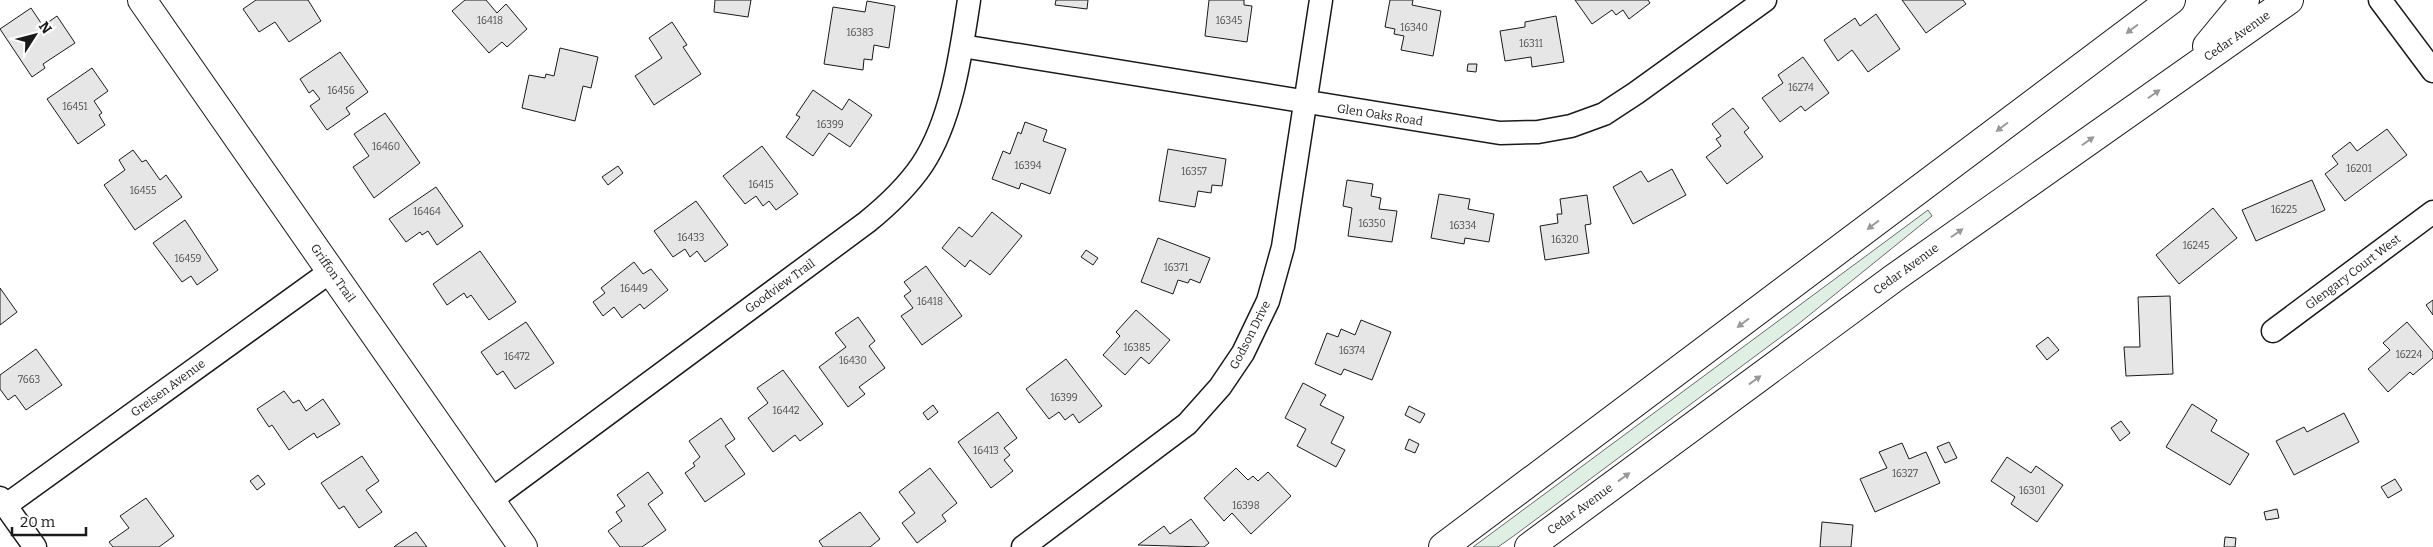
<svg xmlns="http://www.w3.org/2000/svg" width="2433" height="547" font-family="Bitter,serif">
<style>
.green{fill:#e0efe3;stroke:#6a6a6a}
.building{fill:#e6e6e6;stroke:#1a1a1a}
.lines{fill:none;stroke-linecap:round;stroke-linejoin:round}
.street-casing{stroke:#1a1a1a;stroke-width:25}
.secondary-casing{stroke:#1a1a1a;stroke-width:30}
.primary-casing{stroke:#1a1a1a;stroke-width:30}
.street{stroke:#fff;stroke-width:22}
.secondary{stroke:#fff;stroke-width:28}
.primary{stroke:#fff;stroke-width:28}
.oneway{fill:#989898}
.labels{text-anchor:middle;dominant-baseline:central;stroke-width:4;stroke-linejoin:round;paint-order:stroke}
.number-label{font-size:10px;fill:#4d4d4d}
.street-label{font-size:12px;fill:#1a1a1a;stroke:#fff}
</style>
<rect width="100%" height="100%" fill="#fff"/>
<path class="green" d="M1928,210L1932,216L1797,325L1515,535L1498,547H1473Z"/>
<path class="building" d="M256,0H308L321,21L289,42L275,22L259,32L243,9Z
M465,0H486L497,13L506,4L527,29L507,47L502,42L489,53L452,11Z
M715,0H751L748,17L714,12Z
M1056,0H1088L1087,9L1055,5Z
M1209,0H1244V5L1252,6L1247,42L1205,36Z
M1390,0H1413L1412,5L1441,11L1433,56L1401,50L1404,36L1394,34L1395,29L1385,27Z
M1575,0H1648L1650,3L1629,19L1623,10L1616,15L1612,10L1592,24Z
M1902,0H1963L1966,4L1926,33Z
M867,1L895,6L889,48L874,45L872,60L864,59L863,70L824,64L833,7L865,12Z
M31,8L43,26L57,16L75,43L43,64L45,68L32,77L0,29Z
M1876,14L1900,49L1868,72L1852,50L1838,61L1824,40L1855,18L1860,26Z
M1556,16L1564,62L1532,67L1531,57L1505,61L1500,31L1525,27V22Z
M672,22L687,45L683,47L701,74L654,105L635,76L662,58L649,38Z
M560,48L598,57L591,88L583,86L575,121L522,108L529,75L545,78L546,74L554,76Z
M340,52L368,92L346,108L350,114L327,130L310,106L320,99L313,90L309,93L300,79Z
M1803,57L1829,93L1805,111L1801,106L1780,122L1762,98L1783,83L1778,75Z
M1468,64H1477L1476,72L1467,71Z
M92,68L108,91L94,101L102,113L99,115L105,125L78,144L47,99Z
M813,90L842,110L849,99L872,115L850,147L829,133L813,156L786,137L800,117L796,115Z
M1733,108L1749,128L1744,132L1763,157L1727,184L1706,157L1721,146L1716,139L1721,136L1712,124Z
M385,113L420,163L374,198L353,167L369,156L354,134Z
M1025,122L1047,130L1043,141L1066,149L1050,194L1021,183L1019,189L992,179L1003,151L1010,154L1018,132L1021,134Z
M2387,129L2407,155L2345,201L2325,174L2338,164L2332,156L2350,142L2357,151Z
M762,146L798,194L776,210L769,201L763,206L756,196L745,204L723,176Z
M1168,149L1226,159L1222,186L1212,185L1211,193L1198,191L1195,207L1159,201Z
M133,150L142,162L146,160L160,180L166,175L182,197L135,230L104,185L125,170L119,160Z
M618,166L623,173L608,185L602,177Z
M1672,169L1686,195L1633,224L1613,187L1641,171L1648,182Z
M1347,180L1373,184L1371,196L1381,198L1379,209L1397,211L1392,242L1348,236L1352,208L1343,206Z
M2312,180L2325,210L2256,241L2242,210Z
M436,187L463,226L437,245L428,231L422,235L420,232L406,242L389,219Z
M1439,194L1470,199L1468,209L1494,214L1489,242L1465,238L1464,244L1431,238Z
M1587,195L1591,224L1585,225L1589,253L1545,260L1540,226L1558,223L1557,214H1562L1560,199Z
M696,201L728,245L705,262L697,251L690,257L685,249L673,257L654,231Z
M2213,208L2237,238L2179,284L2156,255Z
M992,212L1022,236L990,275L970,260L965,267L942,248L959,227L972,237Z
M185,220L218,270L197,285L191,276L182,282L153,243Z
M1158,238L1210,258L1200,283L1190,279L1188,283L1178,280L1173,294L1141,282Z
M1086,250L1098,258L1093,265L1081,257Z
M480,251L516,302L489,320L471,295L467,298L464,293L447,305L433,284Z
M634,262L643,274L651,269L668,290L644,309L640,304L622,318L614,307L603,316L593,302L605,293L601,288Z
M926,266L962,316L922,345L901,316L913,308L904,296L911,291L904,282Z
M0,288L17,312L0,325Z
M2170,296L2173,374L2126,376L2124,347H2140L2138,297Z
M2433,300V315L2426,305Z
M1136,310L1170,340L1149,364L1141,357L1125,375L1103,355L1120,336L1116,332Z
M858,317L875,341L869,346L885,368L859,387L865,394L848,407L819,367L846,347L835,333Z
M1361,320L1391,332L1372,380L1344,369L1341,375L1315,364L1327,333L1338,337L1341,329L1355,335Z
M526,322L554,363L515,389L503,371L497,375L481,352Z
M2407,322L2433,352V358L2413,375L2410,372L2388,392L2368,369L2390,350L2383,343Z
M2048,337L2059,350L2047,360L2036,346Z
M36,349L62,385L26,410L15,395L8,400L0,389V375Z
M1066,359L1102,406L1079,423L1073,414L1065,420L1059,412L1049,419L1026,389Z
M783,370L823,424L800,441L795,435L773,452L748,418L768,403L757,388Z
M1303,383L1326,395L1320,405L1344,417L1331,443L1345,450L1336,467L1297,446L1306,429L1285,418Z
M284,391L293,403L299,400L306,411L323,399L340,424L317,438L314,433L289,450L272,425L269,427L257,409Z
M2192,404L2217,420L2211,431L2249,454L2230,485L2166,447Z
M933,405L938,412L928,420L923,413Z
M1409,406L1425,414L1420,423L1405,415Z
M998,412L1017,438L1004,448L1010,455L1004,460L1013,471L991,488L958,442Z
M2344,413L2359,442L2294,475L2276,441L2304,427L2307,432Z
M721,418L735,439L725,446L745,474L705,502L685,473L695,466L693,463L700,457L689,441Z
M2121,421L2130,433L2120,441L2111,428Z
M1409,439L1419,444L1415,453L1405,449Z
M1949,442L1957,458L1945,463L1937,447Z
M1902,443L1909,459L1926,452L1940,483L1875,512L1860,479L1887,468L1879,452Z
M362,456L379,481L366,490L382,512L359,528L344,506L339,509L321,483Z
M2007,457L2031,473L2036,466L2063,485L2037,522L2011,504L2015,497L1991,481Z
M930,468L957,503L942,515L946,521L917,543L902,523L915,513L899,492Z
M1236,468L1248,480L1253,476L1258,481L1268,472L1291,496L1251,534L1232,513L1224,521L1204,498Z
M648,472L663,493L648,504L666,530L642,547H620L608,531L622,521L616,512L625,506L617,495Z
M258,475L265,484L257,490L250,481Z
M2395,479L2402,490L2388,498L2381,487Z
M146,498L174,536L159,547H113L109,542L129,528L120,516Z
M2277,509L2279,518L2266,520L2264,512Z
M860,512L880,539L870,547H823L819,541Z
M1191,519L1209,543L1204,547L1138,545L1164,526L1170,534Z
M1822,522L1853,525L1851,547H1820Z
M416,532L427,547H394L395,546Z
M2225,537L2236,538L2235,547H2224Z"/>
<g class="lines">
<defs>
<path id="street" d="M2380,0L2433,71
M962,46L1500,133L1538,132L1571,126L1604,114L1636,93L1765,0
M2273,331L2433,212
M0,498L35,547
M491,500L867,222C888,205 907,187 922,165C952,120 961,53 969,0
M5,506L331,271
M1023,547L1187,424L1220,387L1243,353L1268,301L1283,247L1321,0"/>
<path id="secondary" d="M142,0L523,547"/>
<path id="primary" d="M2207,46L2245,0
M1443,547L2171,0
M1529,547L1894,278L2289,0"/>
</defs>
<use href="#street" class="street-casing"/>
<use href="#secondary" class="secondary-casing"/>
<use href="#primary" class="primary-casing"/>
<use href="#street" class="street"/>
<use href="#secondary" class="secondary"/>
<use href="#primary" class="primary"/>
</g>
<defs><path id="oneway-solid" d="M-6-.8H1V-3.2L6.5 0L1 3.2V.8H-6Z" transform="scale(1.25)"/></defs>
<g class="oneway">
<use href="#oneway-solid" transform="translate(2132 29) rotate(143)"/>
<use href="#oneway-solid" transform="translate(2154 94) rotate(-35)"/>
<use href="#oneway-solid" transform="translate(2002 127) rotate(143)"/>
<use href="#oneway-solid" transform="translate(2088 141) rotate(-35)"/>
<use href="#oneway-solid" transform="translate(1873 225) rotate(143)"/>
<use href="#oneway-solid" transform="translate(1957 233) rotate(-35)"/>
<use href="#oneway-solid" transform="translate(1743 323) rotate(143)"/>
<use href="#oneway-solid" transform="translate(1755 380) rotate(-36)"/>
<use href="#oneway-solid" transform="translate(1624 477) rotate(-36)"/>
</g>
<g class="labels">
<g class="number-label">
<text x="490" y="21">16418</text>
<text x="1229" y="21">16345</text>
<text x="1414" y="28">16340</text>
<text x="860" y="33">16383</text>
<text x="1531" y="44">16311</text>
<text x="1801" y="88">16274</text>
<text x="341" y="91">16456</text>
<text x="75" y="107">16451</text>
<text x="830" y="125">16399</text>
<text x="386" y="147">16460</text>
<text x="1028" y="166">16394</text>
<text x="2359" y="169">16201</text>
<text x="1194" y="172">16357</text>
<text x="761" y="185">16415</text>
<text x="143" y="191">16455</text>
<text x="2284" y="210">16225</text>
<text x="427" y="212">16464</text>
<text x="1372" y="224">16350</text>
<text x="1463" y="226">16334</text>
<text x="691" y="238">16433</text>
<text x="1565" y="240">16320</text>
<text x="2196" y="246">16245</text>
<text x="188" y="259">16459</text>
<text x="1176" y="268">16371</text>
<text x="634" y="289">16449</text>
<text x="930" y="302">16418</text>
<text x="1137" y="348">16385</text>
<text x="1352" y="351">16374</text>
<text x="2409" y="355">16224</text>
<text x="517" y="357">16472</text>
<text x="853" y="361">16430</text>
<text x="29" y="380">7663</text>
<text x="1064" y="398">16399</text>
<text x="786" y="411">16442</text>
<text x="986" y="451">16413</text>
<text x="1905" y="474">16327</text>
<text x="2032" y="491">16301</text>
<text x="1246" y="506">16398</text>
</g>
<g class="street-label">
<text transform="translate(2237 36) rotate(-35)">Cedar Avenue</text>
<text transform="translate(1380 115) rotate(9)">Glen Oaks Road</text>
<text transform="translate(1906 269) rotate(-36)">Cedar Avenue</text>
<text transform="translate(2353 272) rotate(-37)">Glengary Court West</text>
<text transform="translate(333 273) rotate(55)">Griffon Trail</text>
<text transform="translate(780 286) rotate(-36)">Goodview Trail</text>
<text transform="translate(1250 335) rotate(-63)">Godson Drive</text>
<text transform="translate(168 388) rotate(-36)">Greisen Avenue</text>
<text transform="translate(1580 509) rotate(-36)">Cedar Avenue</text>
</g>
</g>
<g transform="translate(35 35) rotate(54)" stroke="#ffffff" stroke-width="4" paint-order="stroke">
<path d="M0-4L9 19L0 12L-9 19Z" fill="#1a1a1a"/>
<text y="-8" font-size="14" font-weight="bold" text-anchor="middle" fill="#1a1a1a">N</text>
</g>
<path d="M12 527v8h74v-8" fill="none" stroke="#1a1a1a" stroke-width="2.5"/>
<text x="20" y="527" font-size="15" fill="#1a1a1a" stroke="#ffffff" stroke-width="4" paint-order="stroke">20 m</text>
</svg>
